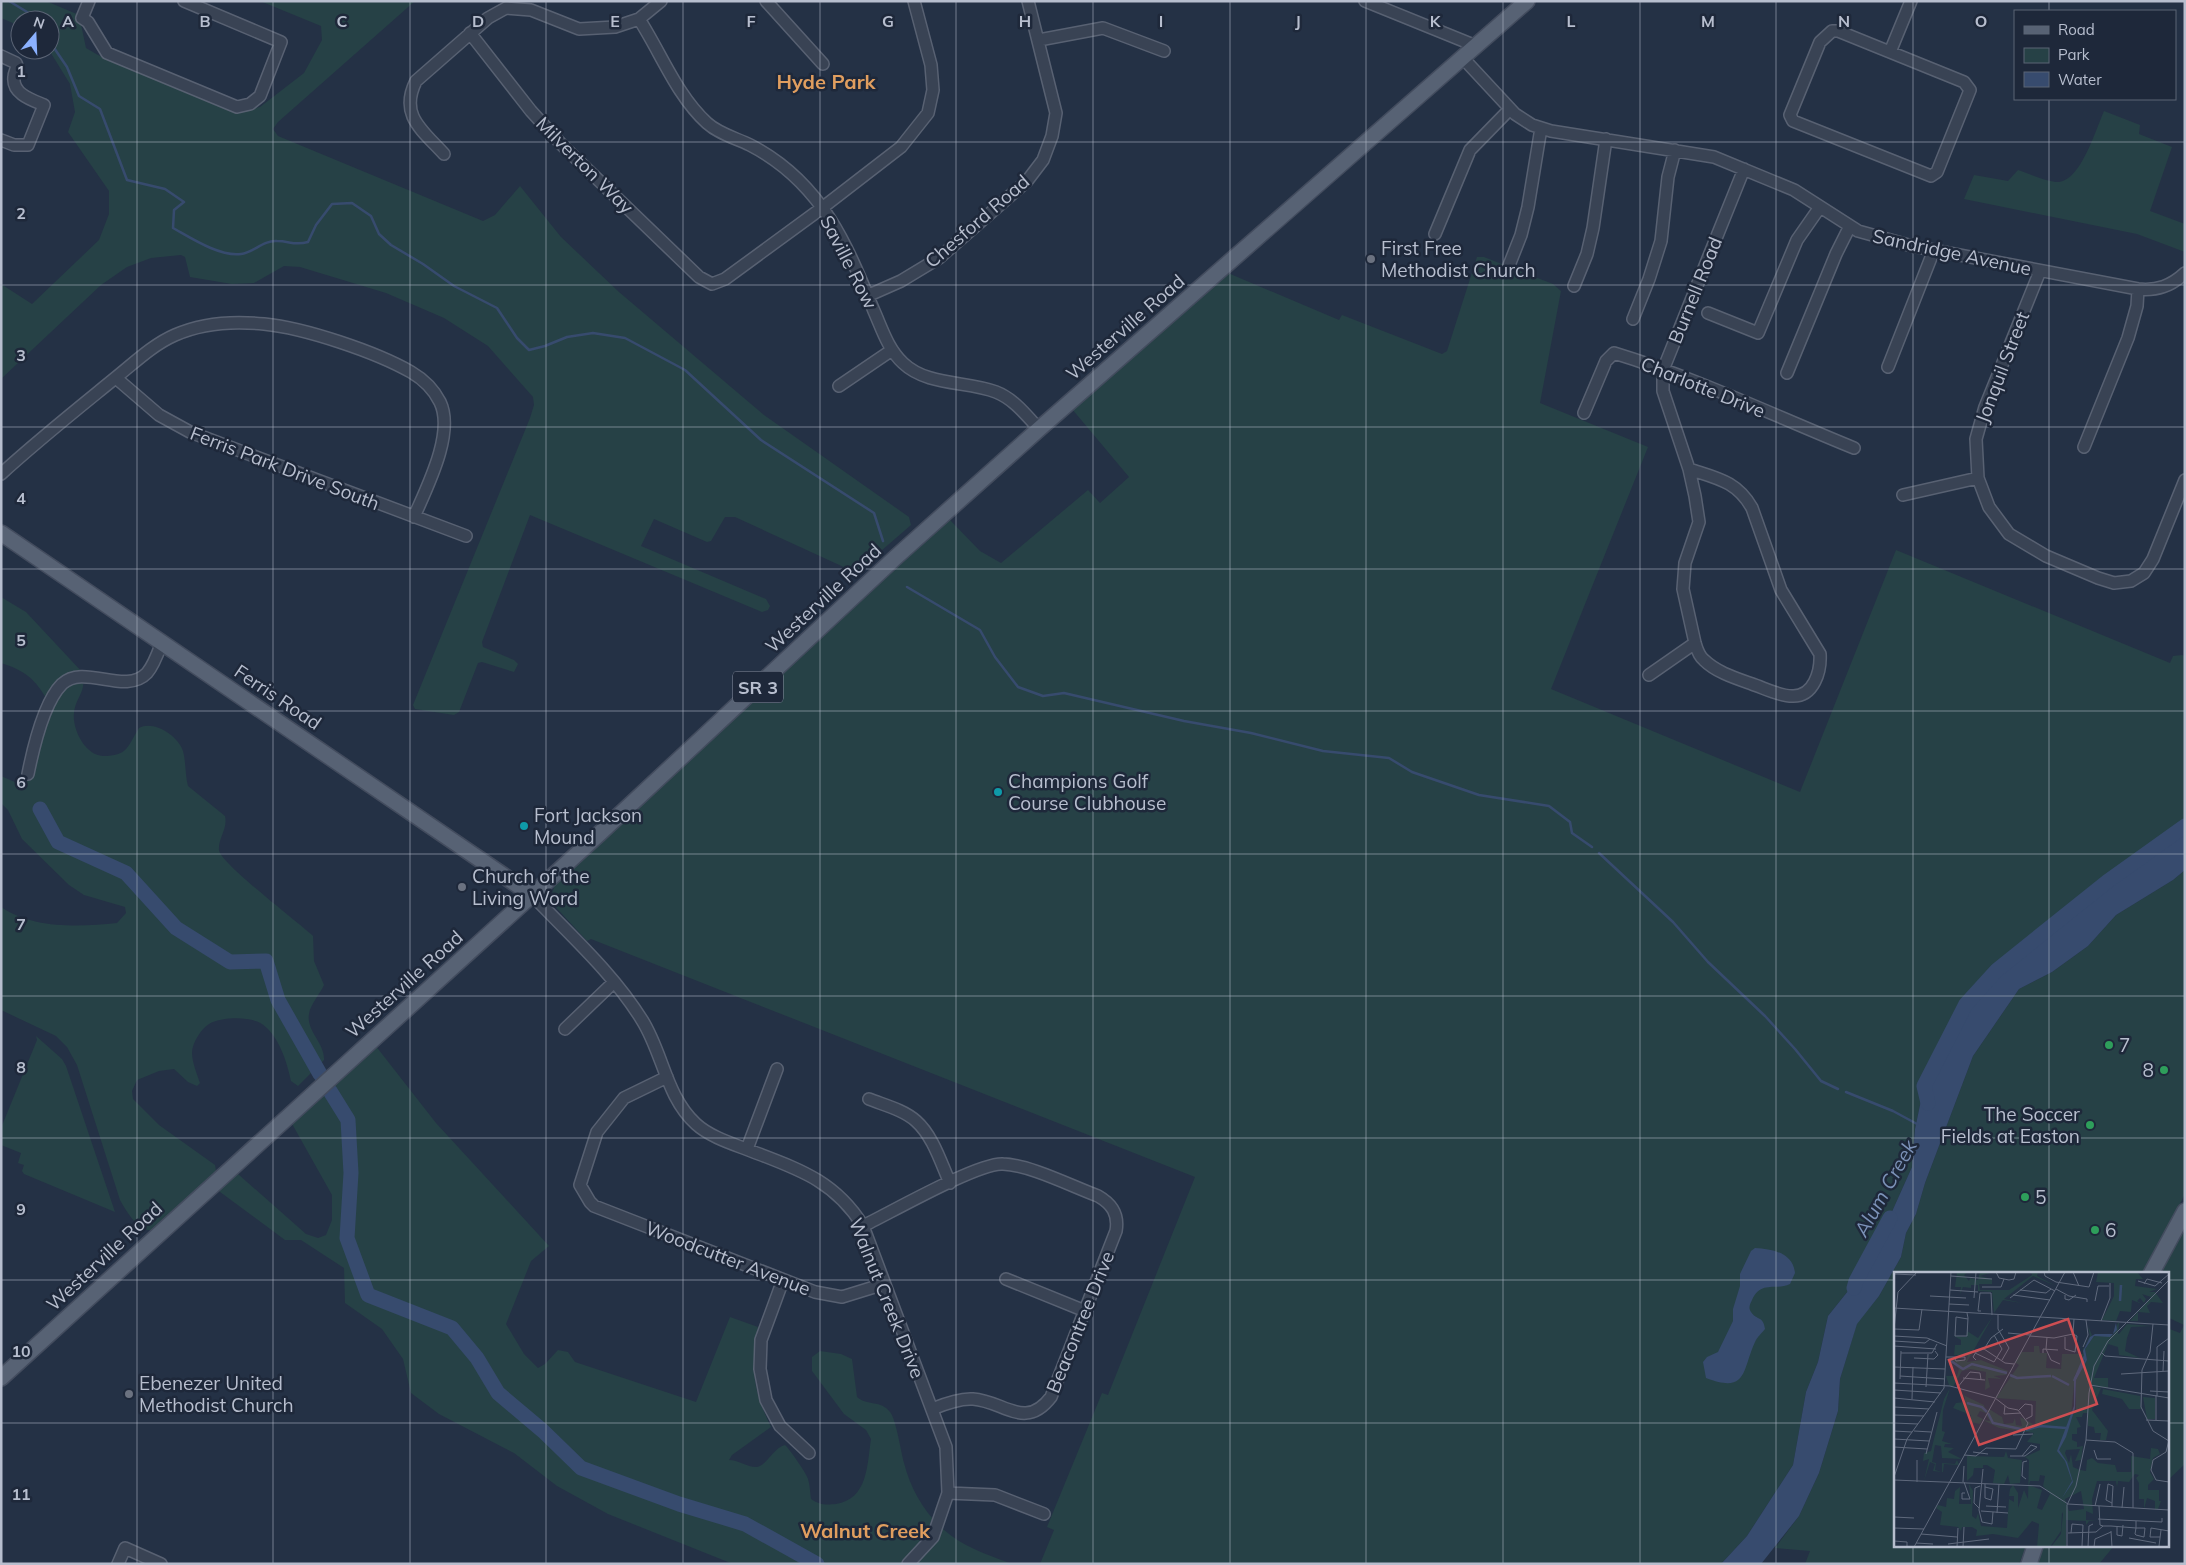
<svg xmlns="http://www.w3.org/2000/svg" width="2186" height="1565" font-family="Mulish,sans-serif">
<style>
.green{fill:#264146}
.water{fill:#374b6e}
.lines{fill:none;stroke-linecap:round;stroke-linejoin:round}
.stream{stroke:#374b6e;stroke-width:2.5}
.river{stroke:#374b6e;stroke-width:15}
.minor-casing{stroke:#586172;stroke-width:14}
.major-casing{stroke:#434c5e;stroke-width:18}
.minor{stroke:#394354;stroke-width:11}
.major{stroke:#576274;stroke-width:15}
.grid{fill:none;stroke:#b7bece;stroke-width:1;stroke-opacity:0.55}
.worship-dot{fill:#6b7280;stroke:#1e283a;stroke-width:2}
.culture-dot{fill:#0f9aa8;stroke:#1e283a;stroke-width:2}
.leisure-dot{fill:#2e9e5b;stroke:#1e283a;stroke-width:2}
.labels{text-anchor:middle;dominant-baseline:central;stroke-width:5;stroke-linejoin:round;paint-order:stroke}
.shield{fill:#1e283a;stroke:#8991a2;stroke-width:1}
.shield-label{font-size:18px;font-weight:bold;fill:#b7bece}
.street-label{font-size:19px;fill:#b7bece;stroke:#1e283a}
.poi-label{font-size:19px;fill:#b7bece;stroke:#1e283a;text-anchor:start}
.neighbourhood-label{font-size:20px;font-weight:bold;fill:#e09e5f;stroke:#1e283a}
.water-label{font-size:20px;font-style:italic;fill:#7c92b8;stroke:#1e283a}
.inset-river{fill:none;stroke:#374b6e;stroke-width:2.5}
.inset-road{fill:none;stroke:#5f697c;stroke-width:1}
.view{fill:#ce4e52;fill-opacity:0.15;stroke:#ce4e52;stroke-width:2.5}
.inset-edge{fill:none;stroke:#b7bece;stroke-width:2.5}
.grid-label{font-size:16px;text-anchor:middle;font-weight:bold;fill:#b7bece;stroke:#1e283a;stroke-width:5;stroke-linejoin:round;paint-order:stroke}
</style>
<rect width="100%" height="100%" fill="#243145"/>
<path class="green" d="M1,1H46L79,15L86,48L98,55L241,111L260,107L304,73L322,40L321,26L260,1H415L278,122L273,129L278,136L483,221L495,215L520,186L561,237L619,292L764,415L909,517L911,525L859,570L848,569L735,517H725L711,541L707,542L654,519L641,546L766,599L770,606L768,610L762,612L530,515L482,642L483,647L514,660L518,664L514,672L482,662L478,663L459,712L454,715L415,709L413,705L530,418L534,405L533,397L488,346L444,318L386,293L300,267L284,266L254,283L232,284L190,277L185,257L181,255L151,258L127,267L101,285L1,379V284L32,304L99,240L109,214V191L68,132L75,112L70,84L49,50L50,20H20V26L1,18Z
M2104,111L2140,125L2139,134L2172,147L2150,211L2185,224V252L2137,234L1964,199L1974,175L2008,181L2018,170C2030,174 2047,182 2059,182C2081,180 2096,129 2104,111Z
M1477,257H1484L1553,284L1561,291L1540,403L1648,447L1551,689L1800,792L1896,550L2170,663L2173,656L2182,655L2185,656V826L2108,881L2095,900L2035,948L1997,970L1924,1086L1915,1129L1912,1167L1886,1225L1856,1281L1828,1316L1818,1362L1806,1392L1793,1465L1747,1536L1721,1564H1040L1054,1530L1047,1527L1102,1393L1108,1395L1195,1177L591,939L587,941L552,903L551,896L555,885L949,519L980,551L1001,563L1088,490L1100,503L1129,477L1072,409L1228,273L1339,320L1342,315L1442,354L1447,351Z
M1,597L26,612L83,673C86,694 76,696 74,713C72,730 86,756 103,756C128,756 127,747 139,728C154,720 178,736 183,751C186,762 185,775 188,786L225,816C228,829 218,838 219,850C219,862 299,923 313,936L314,961L324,985C320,994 310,1005 309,1014C306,1031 325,1043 324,1060L298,1086L291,1081C287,1062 279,1036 262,1024C250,1016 221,1017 209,1024C201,1029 192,1043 192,1053C192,1062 197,1074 200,1083L197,1086L188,1082L174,1069L159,1071L137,1080L132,1091L133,1099L159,1125L215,1165L216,1171L153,1230C139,1233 126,1211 120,1200L77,1065L67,1047L56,1036L1,1010V907C33,929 80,927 117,923L126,913L125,907L84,895L69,885L22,839L8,810L1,803V776L17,783L22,782L30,766L48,701C35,679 26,671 1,663Z
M2185,870V1194L2143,1274H1895V1546H2026L2019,1564H1805L1810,1551L1775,1548L1799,1516L1819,1473L1838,1411L1840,1379L1857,1323L1879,1296L1901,1257L1906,1233L1916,1214L1925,1183L1973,1056L2019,989L2052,972L2088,946L2116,915L2173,880Z
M36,1036L62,1059L66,1066L115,1212L24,1174L22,1171L24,1165L18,1163L21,1153L1,1145V1128L37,1040Z
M375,1045L436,1123L549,1246L531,1261L506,1324L524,1354L538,1368L545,1364L558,1350L568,1352L575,1362L696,1402L730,1317L758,1327C751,1370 752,1388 771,1427L732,1455L729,1460C738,1460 747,1467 756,1467C767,1466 773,1448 785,1445C788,1447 807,1474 808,1479C810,1485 810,1493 811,1499C820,1505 825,1505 836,1504C868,1499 867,1465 871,1439L866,1430L844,1414L812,1371V1357L820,1351L841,1354L852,1359L857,1397C867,1406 881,1400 890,1412C896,1419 901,1452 904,1463C913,1498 934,1528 966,1545C981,1553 997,1558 1012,1564H733L608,1514L557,1486L514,1453L439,1414L411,1393L403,1359L382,1329L345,1303L344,1268L301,1240H285L216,1189L232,1175L238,1174L306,1234L318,1238L326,1235L332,1220V1195L291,1122Z
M2185,1233V1464L2167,1481V1328L2180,1333L2184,1325L2167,1317V1274H2159L2180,1236Z
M2040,1546H2114L2099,1564H2034Z"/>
<path class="water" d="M2185,826V870L2173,880L2116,915L2088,946L2052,972L2019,989L1973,1056L1925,1183L1916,1214L1906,1233L1901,1257L1879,1296L1857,1324L1840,1379L1838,1411L1819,1473L1799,1516L1761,1564H1721L1747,1536L1793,1465L1806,1392L1818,1362L1828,1316L1856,1281L1886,1225L1912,1167L1915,1129L1924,1086L1966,1004L1997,970L2035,948L2095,900L2108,881Z
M1755,1248C1773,1249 1793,1253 1795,1273L1790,1284C1775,1291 1761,1280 1752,1300C1750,1304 1748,1308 1751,1312C1757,1321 1763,1315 1765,1329C1762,1333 1757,1337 1755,1342C1742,1370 1748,1394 1706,1378L1703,1362L1707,1357L1718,1352L1733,1321V1309L1740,1286V1274L1751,1251Z"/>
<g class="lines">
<path class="stream" d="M9,1L32,15L35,20
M50,42L67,67L79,96L100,109L127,180L165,189L184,202L174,210L173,228C191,238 220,257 241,254C253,253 263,240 277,241C290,241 294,246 308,242L316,225L332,204L352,203L371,216L379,234L391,245L423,264L454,286L497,308L517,338L529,350L545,346L567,337L593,333L625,338L685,370L761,440L874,513L883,541
M907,587L980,630L995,657L1018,687L1043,696L1064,693L1184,721L1251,733L1323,751L1389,758L1412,772L1479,795L1549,806L1570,822L1572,833L1592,847
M1599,853L1673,922L1708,962L1765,1016L1795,1049L1821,1081L1838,1089
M1846,1092L1893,1111L1917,1124"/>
<path class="river" d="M40,809L58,842L126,873L176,928L230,962L266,961L278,1000L320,1074
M330,1091L348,1120L351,1173L347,1238L368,1295L452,1328L477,1358L498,1393L543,1431L581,1468L679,1504L745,1524L817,1564
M1928,1103L1924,1086L1966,1004L1997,970L2108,881L2185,826
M1854,1288L1856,1281L1890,1218"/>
<defs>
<path id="minor" d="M89,1L82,18L88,22L107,53L237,107L250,104L260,96L281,42L184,1
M766,1L823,64
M1365,1L1476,46
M639,19C661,53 677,96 707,123C719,134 736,138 750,145C783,162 810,188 830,219C848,247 861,280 874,311C882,329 888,349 903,363C927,386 967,381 996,392C1014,399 1026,415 1039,429
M1832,31H1838L1964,82L1970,90L1937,172L1931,176L1793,121L1790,115L1820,42Z
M470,33L531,111L562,145L699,277L712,284L725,279L822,208L901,147L928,113L933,90L931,65L914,1
M1039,40L1103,28L1164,51
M1890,52L1911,1
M1,56L16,63L17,66C16,70 14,73 14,77C12,94 32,100 44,105L28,145H14L1,140
M1462,57L1515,114L1532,125L1551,131L1714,157L1794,190L1858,231L1912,246L2138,289C2157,291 2171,286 2185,273
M444,154C422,130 399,115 416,81L488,18L506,8L531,10L579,29L615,27L639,19L661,1
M1435,234L1470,150L1510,109
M1508,268L1521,235L1528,207L1541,128
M2040,271L1985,407L1976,439L1978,478L1989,507L2009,534L2046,556L2098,578L2114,583L2131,581L2144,573L2153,559L2185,480
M1574,286L1587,254L1593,228L1606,139
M867,296L901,281L939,258L1027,181L1043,160L1052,136L1056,113L1028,1
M1708,313L1758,333L1797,240L1820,207
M1633,319L1649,279L1661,241L1668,177L1675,150
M1888,367L1934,250
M1787,373L1836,254L1850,226
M116,378L159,415L190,432L466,536
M839,386L892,350
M1584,413L1606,361L1614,353C1696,378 1775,416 1854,448
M2084,447L2128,338L2137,306L2138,289
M1689,469C1716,478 1737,481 1752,508L1781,590L1820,654C1821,671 1814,697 1792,696C1779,696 1764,688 1752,684C1735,678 1716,672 1704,660C1699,656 1697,650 1695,643L1683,589L1685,563L1699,522L1695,496L1689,469L1663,391V370L1744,169
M1,474C37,441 76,410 114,379C133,364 152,345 175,335C202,323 235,321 264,324C305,328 376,352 411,372C423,379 434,390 440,402C455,433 427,487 414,517
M1903,495L1978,478
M1649,675L1695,643
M28,774C33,749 44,702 62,684C84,663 125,696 147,673C154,665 158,653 162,642
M532,895C570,935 613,973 642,1020C663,1053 666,1097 696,1124C709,1136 730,1143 746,1149C795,1168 834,1179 863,1226L946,1447L948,1493L933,1537L908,1564
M565,1029L614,982
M667,1077L624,1098L597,1132L580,1185L590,1202L594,1206L815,1292L842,1297L884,1284
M869,1099C884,1105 904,1110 916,1121C933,1136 941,1163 950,1183
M747,1149L777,1069
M863,1226C890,1213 979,1162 1003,1164C1030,1165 1071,1186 1098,1196C1112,1204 1119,1214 1116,1231L1051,1397C1025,1431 1004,1401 973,1399C960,1398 944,1404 932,1409
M1006,1279L1085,1311
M783,1280L761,1340L760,1369L766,1400L780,1426L809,1453
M948,1493L995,1495L1044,1514
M118,1564L125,1548L161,1564"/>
<path id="major" d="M1,533L532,895
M2151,1274L2185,1211
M1,1378L599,834L896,557L1039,429L1527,1
M2029,1564L2035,1546"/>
</defs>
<use href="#minor" class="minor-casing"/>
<use href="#major" class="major-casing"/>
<use href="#minor" class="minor"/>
<use href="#major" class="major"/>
</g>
<path class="grid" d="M137,1V1564M273,1V1564M410,1V1564M546,1V1564M683,1V1564M820,1V1564M956,1V1564M1093,1V1564M1230,1V1564M1366,1V1564M1503,1V1564M1640,1V1564M1776,1V1564M1913,1V1274M2049,1V11M2049,99V1274M1,142H2185M1,285H2185M1,427H2185M1,569H2185M1,711H2185M1,854H2185M1,996H2185M1,1138H2185M1,1280H1895M2167,1280H2185M1,1423H1895M2167,1423H2185M1913,1546V1564M2049,1546V1564"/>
<g class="worship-dot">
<circle cx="1371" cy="259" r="5"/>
<circle cx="462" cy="887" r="5"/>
<circle cx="129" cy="1394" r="5"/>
</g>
<g class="culture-dot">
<circle cx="998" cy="792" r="5"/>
<circle cx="524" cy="826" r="5"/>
</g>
<g class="leisure-dot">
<circle cx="2109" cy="1045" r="5"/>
<circle cx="2164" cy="1070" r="5"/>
<circle cx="2090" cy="1125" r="5"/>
<circle cx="2025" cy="1197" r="5"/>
<circle cx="2095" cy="1230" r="5"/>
</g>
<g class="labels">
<rect class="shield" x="733" y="671.5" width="50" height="31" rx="4"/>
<g class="shield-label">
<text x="758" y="687">SR 3</text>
</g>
<g class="street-label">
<text transform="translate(585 165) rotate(45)">Milverton Way</text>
<text transform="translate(977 221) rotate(-41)">Chesford Road</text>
<text transform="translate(1952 252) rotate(12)">Sandridge Avenue</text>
<text transform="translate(849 262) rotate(63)">Saville Row</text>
<text transform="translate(1695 290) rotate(-68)">Burnell Road</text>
<text transform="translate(1125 327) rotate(-41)">Westerville Road</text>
<text transform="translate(2002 367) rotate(-69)">Jonquil Street</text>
<text transform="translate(1703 387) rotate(22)">Charlotte Drive</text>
<text transform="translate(285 468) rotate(21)">Ferris Park Drive South</text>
<text transform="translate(823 598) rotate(-43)">Westerville Road</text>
<text transform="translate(278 697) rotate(34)">Ferris Road</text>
<text transform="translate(404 984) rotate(-42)">Westerville Road</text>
<text transform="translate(104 1256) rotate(-43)">Westerville Road</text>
<text transform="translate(728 1258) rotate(21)">Woodcutter Avenue</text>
<text transform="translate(887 1298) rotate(68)">Walnut Creek Drive</text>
<text transform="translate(1080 1322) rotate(-68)">Beacontree Drive</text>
</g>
<g class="poi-label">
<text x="1381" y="248">First Free<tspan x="1381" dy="22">Methodist Church</tspan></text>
<text x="1008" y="781">Champions Golf<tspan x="1008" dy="22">Course Clubhouse</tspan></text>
<text x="534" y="815">Fort Jackson<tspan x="534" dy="22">Mound</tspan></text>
<text x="472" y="876">Church of the<tspan x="472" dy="22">Living Word</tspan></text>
<text x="2119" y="1045">7</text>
<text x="2154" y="1070" text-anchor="end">8</text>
<text x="2080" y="1114" text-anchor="end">The Soccer<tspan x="2080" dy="22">Fields at Easton</tspan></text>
<text x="2035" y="1197">5</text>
<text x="2105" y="1230">6</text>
<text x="139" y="1383">Ebenezer United<tspan x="139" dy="22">Methodist Church</tspan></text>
</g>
<g class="neighbourhood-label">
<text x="826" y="81">Hyde Park</text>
<text x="865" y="1530">Walnut Creek</text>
</g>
<g class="water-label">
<text transform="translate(1885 1188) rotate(-61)">Alum Creek</text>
</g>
</g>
<g transform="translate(1894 1272)">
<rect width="275" height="275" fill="#243145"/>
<path d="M63,0H74L70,3L75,9L76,6L84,8L86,0H99L86,4L98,7V12H85L86,18H115L138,3L137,0H144L143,4L162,14L139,4L110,27L128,31L109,28L100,41L98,20L84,19V13H77V16L69,15L66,22L67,15H61ZM204,0H243L249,7H242L241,14L263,17L255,20H261L269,31L257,30L253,34L256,41L244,40V49H236L257,25L248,22L252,27L250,31L246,26L243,29L248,32L238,28L237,40L226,39L222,49L208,48L220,24V11L202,10ZM99,44L73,90L87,88L114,99L112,103L100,104L108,107L94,106L96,115L91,118L92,100L76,97L68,99L59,115L55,113L52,104H63L65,97L54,87L71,89L74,84L60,83L61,73H67V68L60,64L73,65V59L84,66ZM224,51H225L224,62H225L233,52L257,54L237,55L233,66L231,79L246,86L225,83L224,75L214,72L200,106H214V116L196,114L207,116L198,138L214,159L212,168H206L207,161H201L200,155L194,154V141H189L188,145H182L187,155L183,156V162H178V168L183,170V175L189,174L187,188L181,189L186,177L172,178L171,181L175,191L177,182L179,195L186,198L192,199L193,188L198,186L204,191L221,193L223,200H237V184L256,187L257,176L264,177L266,182L259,186L256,200L260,207L254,213V218H265V229H267L264,237H261V229L253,226L250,237V227H245V211L242,206L245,203L241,202L235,210L224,209L223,215L222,209H203L198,227L199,242L192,239V248L203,249H195L192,253V249L172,248V275H157L167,262L169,242L168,240L167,259L156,275H143L145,252L138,249L124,266L99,262L82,264L83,258L78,255H68L67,259L64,255L46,253L48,240L42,236L44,233L52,235L53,226L60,227L61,219L66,215L65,232H77L75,212L79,219L78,244L82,247L84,241L87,254L113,256L115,227L120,230V224H115L116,217L119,213L124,221V236L130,218L134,227L135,188L131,185L146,178V172L133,170L140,161L105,156L89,148L96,149L92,143L95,137L108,145L110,152L119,151L121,146L122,153L128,154L126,145L141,153L142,129L102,126L125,93L121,90L127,80H140V74H145L146,81H153L152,96L167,97L168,82H189V77L196,64L194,54L198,63L190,75L191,88L181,103L177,144L182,139V106L193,88L191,77L200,64L219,63ZM146,203L151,204L149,214L156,222L148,238L143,236L148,218L135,213L136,209H145ZM187,219L190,237L175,239L171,227ZM56,116L49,138L48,159L51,160L48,169L58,172H51L50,175L60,176L54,180L68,187L48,186L47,174L41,173L38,190L42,191L41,198L48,200V191L61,192L63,188L65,193L50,192L49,200L39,199L41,192L36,190L30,209L35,187L29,189L30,181L37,179L50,127ZM209,117L246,124L247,137H235L228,127L208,122ZM63,120L90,133L92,141L86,139L83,144L89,147L86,152L76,150L77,143L59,136L62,131L71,130V125ZM249,125L261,126V147H253ZM112,179L114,186L128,188L126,211L116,212L114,203L110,212L99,211L101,198L93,193H89V196H80L79,203L73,209V184L110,185Z" fill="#264146" fill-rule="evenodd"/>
<path d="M222,51L223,58L216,65L200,64L191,77L193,88L182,108L181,136L172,165L165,178L173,190L179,210L168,226L178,209L171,189L163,179L180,134V106L191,88L189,79L196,65L201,62H219Z" fill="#374b6e"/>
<path class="inset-river" d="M226,29L227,13M54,87L69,97L78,92L113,101M116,103L123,106L157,104M158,104L175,113M180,109L191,84M73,131L88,135L93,140M94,141L99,151L131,158M132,158L146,154L172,156"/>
<path class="inset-road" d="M102,0L105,6L115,8L120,7L122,0M150,0L151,4L162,10L195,15L200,0M179,0L185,14M0,2L22,3M57,4L98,7M244,9L261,14L275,2M250,12L253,7L268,11M88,15H107L110,7M162,17L175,24L193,27V30M56,18L84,20M126,18L152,21L157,17M119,23L156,28M171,23V27L175,28L182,23M36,24L72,26M80,26L82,0M116,26L140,8L161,19M201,29L204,14H215M55,32L75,33M0,36L275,53M87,39H84L86,21H97L98,43M73,41L74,46L73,64H61L62,45L74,47M104,43V57L115,76L108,88M207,49L216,26V11M259,52L256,80L248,98L247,135L259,159L275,169M0,57L4,20L23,0M0,57L25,58L28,37M114,61L136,63M179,62L180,47M0,64L33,66L53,74M136,64L160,66L179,62M153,65L152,77L157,88L166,92M171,65V77L181,80L183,64L179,62M0,69L31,71L36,67M0,74L42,77M189,75L194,63L192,48M90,77L111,91L120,92M207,80L211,84L275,89M7,81H38L43,72M81,81L100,90L108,77L100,63M149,81V77L164,78M52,85H71V88L62,89L60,85M20,86L40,87L44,83L41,79M82,88L79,85L82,80L90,77L97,66L109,57M0,95L51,97M269,99L270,79M227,102L275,99V89M6,104L51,107M69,106L91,108M6,107L7,79M0,111L56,114L101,126M196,113L275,126M32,115L34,82M63,116L76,100L86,101L87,108M0,118L47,121M256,119L275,120M263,124V75L275,66M0,126L41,130M101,126L114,136L124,138L134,151L122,177M18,127L19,95M111,134L110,142L127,141M0,135L35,137M125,138L131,132L138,133V144L132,147M0,143L30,144M252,148L275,149M262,148V123M0,151L24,152M0,159L18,160M20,159L37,160M119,163L139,162M0,167L35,169M192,168L221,170L239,181V236M275,168L272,180L259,188L257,198L262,208L275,210M0,175L33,177M200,178L203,187H217M79,180L94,182M32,182L43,140M70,183L82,184L92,176L122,177M116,184H131L143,175M128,184L137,173L143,175M89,197L85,238L88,250L98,252L99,240M0,205L13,167L50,116L57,0M132,207L128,204L129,190L133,189M0,208L146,214L174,232L275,238M23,210V188M69,210L70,194M70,210L76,227H68V221H71M91,215L99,217L97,228L91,226V212M92,234L112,235M201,234L206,212M205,234L206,253L209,254H217L242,256H251L250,265L242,263L241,262L242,256V249M218,235V231L219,214L214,212L212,228L218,231M85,236L80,231L81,216L86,214M228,236L230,215M87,239L114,241M103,241L105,212M0,245L20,246M204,247L268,250V246M223,255V263L228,264L229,253M0,256L30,257M217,259L218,275M174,261L202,260L209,254M177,261L178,252L189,253L188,274M27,262L63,265M266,265H256L257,256L275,259M235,266L262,271M0,269L13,270V275M22,271L39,272M54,272L95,267M265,274L267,258M20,275L171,0M63,275L64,256M69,275L70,255M173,275V233L182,214L192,168L195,121L200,94L214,69L275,8M194,275L195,254L199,252M200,275L201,267L217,260"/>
<path class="view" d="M174,47L203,132L85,173L55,88Z"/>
<rect width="275" height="275" class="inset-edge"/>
</g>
<g class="grid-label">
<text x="68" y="27">A</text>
<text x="205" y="27">B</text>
<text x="342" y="27">C</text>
<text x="478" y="27">D</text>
<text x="615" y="27">E</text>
<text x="751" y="27">F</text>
<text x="888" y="27">G</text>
<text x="1025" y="27">H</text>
<text x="1161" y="27">I</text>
<text x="1298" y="27">J</text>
<text x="1435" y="27">K</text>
<text x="1571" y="27">L</text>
<text x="1708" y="27">M</text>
<text x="1844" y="27">N</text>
<text x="1981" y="27">O</text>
<text x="21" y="77">1</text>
<text x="21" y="219">2</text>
<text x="21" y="361">3</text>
<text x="21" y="504">4</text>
<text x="21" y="646">5</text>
<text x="21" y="788">6</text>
<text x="21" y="930">7</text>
<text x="21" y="1073">8</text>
<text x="21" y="1215">9</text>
<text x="21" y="1357">10</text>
<text x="21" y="1500">11</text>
</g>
<rect width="2186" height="1565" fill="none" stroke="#b7bece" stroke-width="5"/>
<rect x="2014" y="10" width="162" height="90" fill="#1e283a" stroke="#5b6475"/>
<rect x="2024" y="26" width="25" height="8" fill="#576274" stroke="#5b6475"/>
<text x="2058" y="35" font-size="15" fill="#b7bece">Road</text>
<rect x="2024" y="48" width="25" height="15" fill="#264146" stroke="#5b6475"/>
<text x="2058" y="60" font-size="15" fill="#b7bece">Park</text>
<rect x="2024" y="72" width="25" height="15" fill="#374b6e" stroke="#5b6475"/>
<text x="2058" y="85" font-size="15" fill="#b7bece">Water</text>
<g transform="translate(35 35) rotate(19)"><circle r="24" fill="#1e283a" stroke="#5b6475"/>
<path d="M0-4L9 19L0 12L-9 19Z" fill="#8bb1ff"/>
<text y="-8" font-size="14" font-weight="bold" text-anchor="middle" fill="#b7bece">N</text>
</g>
</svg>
